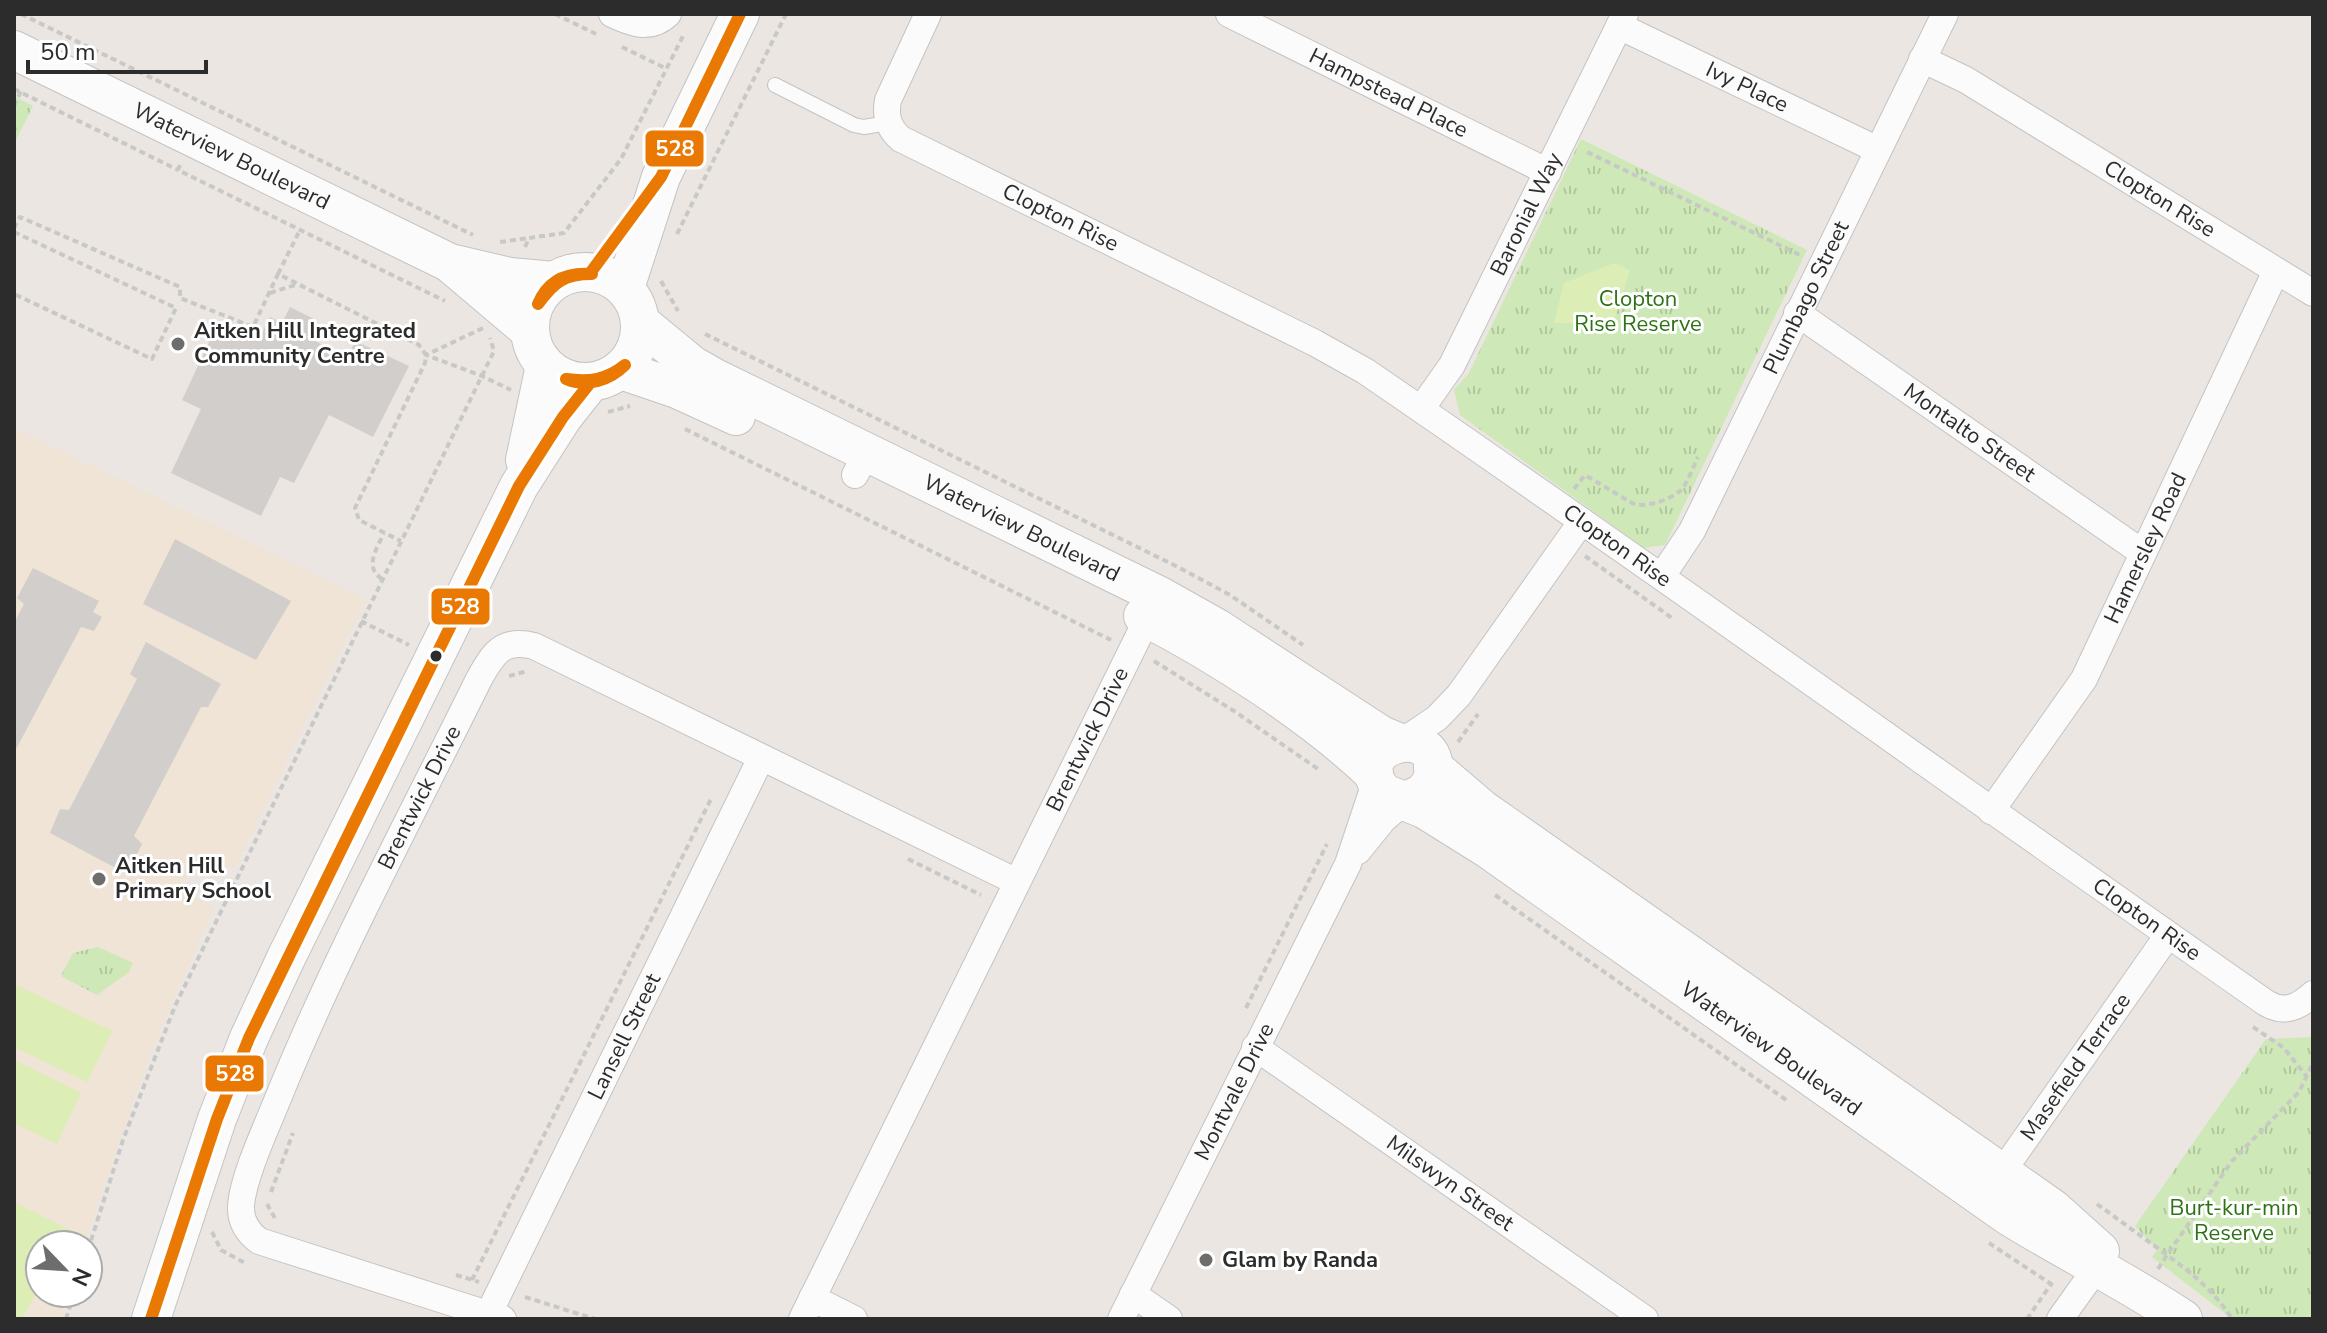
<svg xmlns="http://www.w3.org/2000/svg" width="2327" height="1333" font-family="'Nunito Sans',sans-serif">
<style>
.education{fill:#efe4d6}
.park{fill:url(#park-tufts)}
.pitch{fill:#dcedb5}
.building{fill:#d1cecb}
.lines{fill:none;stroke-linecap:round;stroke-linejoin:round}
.lane-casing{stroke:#c4c3c3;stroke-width:16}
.street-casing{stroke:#c4c3c3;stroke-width:28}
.secondary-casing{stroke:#c4c3c3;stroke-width:40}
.path{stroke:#c8c8c7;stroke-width:4;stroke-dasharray:6 4;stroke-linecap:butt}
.lane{stroke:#fcfbfb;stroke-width:14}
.street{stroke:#fcfbfb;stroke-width:26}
.secondary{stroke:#fcfbfb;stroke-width:38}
.bus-1-casing{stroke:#fff;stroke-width:18}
.bus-1{stroke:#ea7904;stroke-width:12}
.poi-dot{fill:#6f6d6c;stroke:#fff;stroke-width:3}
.bus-dot{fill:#2c2c2c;stroke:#fff;stroke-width:3}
.labels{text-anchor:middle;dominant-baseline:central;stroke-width:6;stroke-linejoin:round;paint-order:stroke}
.street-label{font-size:22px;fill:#2c2c2c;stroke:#fff}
.park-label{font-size:22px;fill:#2d7214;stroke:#fff}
.poi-label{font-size:22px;font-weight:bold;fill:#2c2c2c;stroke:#fff;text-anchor:start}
.line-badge{stroke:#fff;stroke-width:3}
.badge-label{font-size:22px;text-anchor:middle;font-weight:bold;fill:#fff}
</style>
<defs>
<pattern id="park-tufts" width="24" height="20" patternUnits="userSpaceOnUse" patternTransform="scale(2)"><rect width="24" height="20" fill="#cee8b8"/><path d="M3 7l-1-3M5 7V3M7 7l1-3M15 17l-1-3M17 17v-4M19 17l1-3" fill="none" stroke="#b1c79e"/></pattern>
</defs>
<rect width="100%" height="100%" fill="#ebe6e2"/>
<path class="education" d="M14,428L366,599L234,869L199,853L180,889L214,907L148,1059L84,1245H40V1293H69L61,1319H14Z"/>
<path class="park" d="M14,96L33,106L14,144Z
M1581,139L1807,250L1665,545L1644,548L1460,415L1454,390L1469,373Z
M98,947L133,963L129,972L97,995L61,976L73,953Z
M2313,1037V1319H2232L2152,1257L2157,1250L2135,1226L2266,1039Z"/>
<path class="pitch" d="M1614,263L1630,270L1615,318L1607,324L1554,323L1564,283Z
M14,984L112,1031L87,1082L14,1047Z
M14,1060L81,1093L57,1144L14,1123Z
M14,1202L70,1230L62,1245H40V1286L22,1319H14Z"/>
<path class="building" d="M290,307L316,320L307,337L348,357L355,341L409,366L373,437L329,415L294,483L280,477L261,516L171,473L201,409L182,400L210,340L206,338L214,320L259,339L270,317L282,323Z
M175,539L291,601L256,660L143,604Z
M33,568L99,601L93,612L102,617L94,631L81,627L14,753V623L24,604L17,598Z
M146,642L221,684L208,707H201L134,836L142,844L127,874L50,833L60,809L69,810L137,679L130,674Z"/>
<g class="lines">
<defs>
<path id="lane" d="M775,85L854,125L864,127L888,123"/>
<g id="street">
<path d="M612,14C631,23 650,31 668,14"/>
<path id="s1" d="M928,14L888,100C885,116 888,128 901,139L1315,343L1365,371C1668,578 1965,793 2266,1003C2284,1014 2299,1007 2313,994"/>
<path id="s2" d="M1229,14L1548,172"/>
<path id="s3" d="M1619,26L1876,149"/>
<path id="s4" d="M1922,59L1966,80L2313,293"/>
<path id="s5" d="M1797,313L2143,553"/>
<path id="s6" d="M1421,409L1452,365L1625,14"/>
<path d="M855,475L867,452"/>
<path id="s7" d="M1662,576L1692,531L1945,14"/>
<path d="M1403,741L1437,718L1459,695L1582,521"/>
<path id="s8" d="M1991,811L2084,679L2276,271"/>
<path d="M1358,851L1383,820L1405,801"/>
<path id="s9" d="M1255,1047L1645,1319"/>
<path id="s10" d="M1993,1185L2168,935"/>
<path d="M1133,1294L1169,1319"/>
<path d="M812,1298L854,1319"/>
<path id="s11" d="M488,1315L761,758"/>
<path id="s12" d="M503,1319L259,1241C247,1232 240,1221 241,1205C244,1173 269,1122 281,1091C339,950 412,815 479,679C493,654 502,638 534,646L1017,882"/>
<path id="s13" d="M802,1319L1154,605"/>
<path id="s14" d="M1121,1319L1348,864L1376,780"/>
<path d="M2060,1319L2105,1256"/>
</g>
<g id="secondary">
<path id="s15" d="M14,50L450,263L510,277L554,281"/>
<path d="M452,265L530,331"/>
<circle cx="585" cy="327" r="55"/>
<path d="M625,288L661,177L740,14"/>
<path id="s16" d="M641,323L692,365L715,378L1160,596L1217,628L1381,735L1398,742"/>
<path d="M621,370L677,389L736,416"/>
<path d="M525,460L545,366"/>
<path d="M1143,616C1219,655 1312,715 1374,774"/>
<path d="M1433,767L1482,809L2052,1208L2100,1251"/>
<path id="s17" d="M1406,800C1419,797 1430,790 1433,776C1443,718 1341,744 1384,793L1424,809L1488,849L2007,1215C2065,1251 2126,1281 2183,1319"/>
<path d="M151,1319L217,1119L249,1038L286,958L519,486L563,417L590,383"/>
</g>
</defs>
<use href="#lane" class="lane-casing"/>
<use href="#street" class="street-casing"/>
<use href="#secondary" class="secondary-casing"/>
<path class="path" d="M21,14L473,235
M555,14L596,34
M622,47L667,69
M14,89L178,170
M14,106L21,91
M1587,152L1800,255
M180,165L178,170L445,301
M14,228L20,217L180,287V298L253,327L278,274L419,345L426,355L425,363L355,508L359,520L401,541
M14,232L176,308L152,359L14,294
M677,234L786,14
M500,242L529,238
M525,247L529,238L564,233L621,159L683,36
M278,274L300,230
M661,281L678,311
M270,293L298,284
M483,328L426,355L482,376L511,390
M705,334L1178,567L1230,595L1303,645
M608,412L630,406
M685,429L1111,640
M1574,489L1585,475L1632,503C1644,509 1669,500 1680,491C1688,483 1693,467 1698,457
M1585,556L1672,618
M382,579C364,567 376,550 384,533
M361,621L409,645
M1154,661L1234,711L1318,769
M509,676L527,671
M1458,742L1478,714
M908,859L981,895
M1495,895L1789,1102
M1246,1008L1327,844
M2253,1027L2284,1048L2307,1077
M271,1192L293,1133
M267,1204L276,1220
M2097,1204L2167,1255L2232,1161L2299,1092L2313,1063
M212,1232L221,1250L247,1264
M1989,1243L2051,1284
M88,1250L123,1140L175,1006L494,351L490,338
M2158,1269L2167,1255C2193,1274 2215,1292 2232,1319
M456,1275L479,1282
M472,1280L711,799
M525,1297L595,1319
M66,1319L74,1293
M2027,1319L2051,1284L2053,1285"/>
<use href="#lane" class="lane"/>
<use href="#street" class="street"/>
<use href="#secondary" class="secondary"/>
<defs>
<path id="bus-1" d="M591,272L661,177L740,14
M538,304C548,280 568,272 592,274
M538,304C554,282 564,274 592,274
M566,379C590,382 606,380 625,365
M566,379C587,388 610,380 625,365
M151,1319L217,1119L249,1038L519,486L563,417L590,383"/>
</defs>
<use href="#bus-1" class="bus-1-casing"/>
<use href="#bus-1" class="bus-1"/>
</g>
<g class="poi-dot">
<circle cx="178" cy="344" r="8"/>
<circle cx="99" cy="879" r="8"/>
<circle cx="1206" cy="1260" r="8"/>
</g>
<circle class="bus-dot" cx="436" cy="656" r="7"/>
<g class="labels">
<g class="street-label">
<text stroke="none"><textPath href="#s3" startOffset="142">Ivy Place</textPath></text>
<text stroke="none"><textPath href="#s2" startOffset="178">Hampstead Place</textPath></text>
<text stroke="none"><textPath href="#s15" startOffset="242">Waterview Boulevard</textPath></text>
<text stroke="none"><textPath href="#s4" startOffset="276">Clopton Rise</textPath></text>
<text stroke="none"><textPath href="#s6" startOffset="222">Baronial Way</textPath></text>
<text stroke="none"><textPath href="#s1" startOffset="316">Clopton Rise</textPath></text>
<text stroke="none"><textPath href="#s7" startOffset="314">Plumbago Street</textPath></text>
<text stroke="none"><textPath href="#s5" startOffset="210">Montalto Street</textPath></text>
<text stroke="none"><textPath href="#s16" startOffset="434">Waterview Boulevard</textPath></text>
<text stroke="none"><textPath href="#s1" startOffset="964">Clopton Rise</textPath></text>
<text stroke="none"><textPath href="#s8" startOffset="306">Hamersley Road</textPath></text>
<text stroke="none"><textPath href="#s13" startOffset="646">Brentwick Drive</textPath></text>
<text stroke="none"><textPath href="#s12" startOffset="744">Brentwick Drive</textPath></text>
<text stroke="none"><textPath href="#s1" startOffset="1612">Clopton Rise</textPath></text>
<text stroke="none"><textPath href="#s11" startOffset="310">Lansell Street</textPath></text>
<text stroke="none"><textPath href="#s17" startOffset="626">Waterview Boulevard</textPath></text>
<text stroke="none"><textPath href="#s10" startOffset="144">Masefield Terrace</textPath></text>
<text stroke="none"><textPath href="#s14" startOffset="254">Montvale Drive</textPath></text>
<text stroke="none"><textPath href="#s9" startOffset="238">Milswyn Street</textPath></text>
</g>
<g class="park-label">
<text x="1638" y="299">Clopton<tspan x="1638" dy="25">Rise Reserve</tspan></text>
<text x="2234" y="1208">Burt-kur-min<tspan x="2234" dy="25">Reserve</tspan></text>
</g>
<g class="poi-label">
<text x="194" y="331">Aitken Hill Integrated<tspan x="194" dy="25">Community Centre</tspan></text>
<text x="115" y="866">Aitken Hill<tspan x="115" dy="25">Primary School</tspan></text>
<text x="1222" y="1260">Glam by Randa</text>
</g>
</g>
<g class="line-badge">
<rect x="644" y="129" width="61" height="39" rx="8" fill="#ea7904"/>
<rect x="430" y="587" width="61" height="39" rx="8" fill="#ea7904"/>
<rect x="204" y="1054" width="61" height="39" rx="8" fill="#ea7904"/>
</g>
<g class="badge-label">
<text x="675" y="156">528</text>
<text x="460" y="614">528</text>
<text x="235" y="1081">528</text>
</g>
<rect width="2327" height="1333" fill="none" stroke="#2c2c2c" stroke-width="32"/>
<g transform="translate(64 1269) rotate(115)"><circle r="38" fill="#ffffff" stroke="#ababab" stroke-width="2"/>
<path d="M0-6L14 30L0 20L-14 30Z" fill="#6f6d6c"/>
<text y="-12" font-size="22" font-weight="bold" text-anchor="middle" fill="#2c2c2c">N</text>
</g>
<path d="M28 60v12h178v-12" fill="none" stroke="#2c2c2c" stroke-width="4"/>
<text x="40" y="60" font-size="24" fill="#2c2c2c" stroke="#ffffff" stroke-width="6" paint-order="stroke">50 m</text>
</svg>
